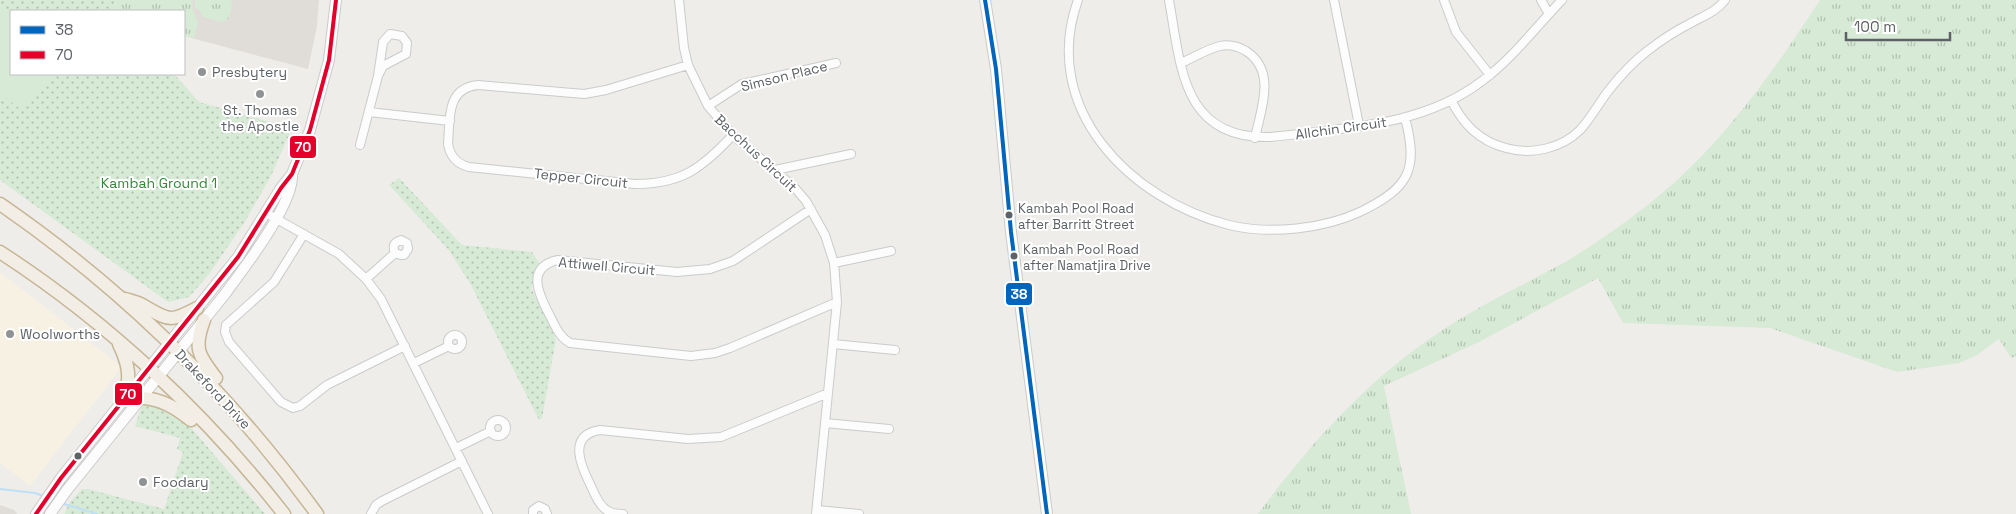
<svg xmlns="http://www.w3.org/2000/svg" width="2016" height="514" font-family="'Space Grotesk',sans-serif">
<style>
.commercial{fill:#f6f1e3}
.education{fill:#e0ddd9}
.grass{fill:url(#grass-tufts)}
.park{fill:url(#park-dots)}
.pitch{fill:#d7ead5}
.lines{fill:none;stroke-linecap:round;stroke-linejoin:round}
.stream{stroke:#bee0f7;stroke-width:2}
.minor-casing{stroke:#cacbcb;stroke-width:10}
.tertiary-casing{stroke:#cacbcb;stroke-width:12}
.trunk-casing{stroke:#c6b695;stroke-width:15}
.minor{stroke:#fcfcfc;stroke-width:8}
.tertiary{stroke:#fcfcfc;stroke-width:10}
.trunk{stroke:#f2eee6;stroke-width:12}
.bus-1-casing{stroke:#fff;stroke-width:8}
.bus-2-casing{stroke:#fff;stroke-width:8}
.bus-1{stroke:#0065bd;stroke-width:4}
.bus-2{stroke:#e4002b;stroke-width:4}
.poi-dot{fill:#909394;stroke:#fff;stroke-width:2}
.bus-dot{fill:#5e6267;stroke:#fff;stroke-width:2}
.labels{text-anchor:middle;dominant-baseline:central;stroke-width:4;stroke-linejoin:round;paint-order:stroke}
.bus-label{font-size:13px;fill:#5e6267;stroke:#fff;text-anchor:start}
.poi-label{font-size:14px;fill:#5e6267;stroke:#fff;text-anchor:start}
.street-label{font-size:14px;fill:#5e6267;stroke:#fff}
.park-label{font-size:14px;fill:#378539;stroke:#fff}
.line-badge{stroke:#fff;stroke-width:2}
.badge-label{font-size:14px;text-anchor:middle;font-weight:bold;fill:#fff}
</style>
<defs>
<pattern id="grass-tufts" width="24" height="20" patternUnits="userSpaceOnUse" patternTransform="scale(1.25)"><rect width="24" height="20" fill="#d7ead5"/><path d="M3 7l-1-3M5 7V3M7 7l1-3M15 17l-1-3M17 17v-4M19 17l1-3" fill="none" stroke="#b2c1b1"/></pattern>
<pattern id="park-dots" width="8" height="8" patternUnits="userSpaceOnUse" patternTransform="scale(1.25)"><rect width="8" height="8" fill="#d7ead5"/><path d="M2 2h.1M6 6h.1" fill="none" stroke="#b2c1b1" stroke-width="1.8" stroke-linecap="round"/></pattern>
</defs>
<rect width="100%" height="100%" fill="#eeede9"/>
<path class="commercial" d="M0,272L122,367L30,486L0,463Z"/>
<path class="education" d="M118,0H319L317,26L308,69L184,36V11H116Z
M0,505L14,510L17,514H0Z"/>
<path class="grass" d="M118,0H192L193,10L198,22L194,38L184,36V11H116L114,10Z
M195,0H232L231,11L227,20L222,22L203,17L200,11L195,7Z
M1820,0H2016V356L2011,358L1999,339L1977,355L1959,363L1897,372L1770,328L1623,323L1598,278L1481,341L1384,386L1411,514H1258C1316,436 1376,370 1460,319C1491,300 1524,284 1556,267C1589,249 1619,227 1649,204C1720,148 1771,75 1820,0Z"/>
<path class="park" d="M0,0H118L114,10L116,11H11V74H174L199,102L292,128L271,176L244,223L209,274L189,297L168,302L0,180Z
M399,178L462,245L532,252L541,266L531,288L556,339L542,418L539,420L470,283L448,249L389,185Z
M150,401L181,416L265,514H64L70,502L82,489H88L164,509L183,452L177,449L180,438L135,426L143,402Z"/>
<path class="pitch" d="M0,5L11,14V74H54L23,111L0,93Z"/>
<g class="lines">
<path class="stream" d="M0,489L35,493L43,496
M61,503L97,514"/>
<defs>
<path id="minor" d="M679,0L684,48L688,65L708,106L733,135L794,187L806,201L825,235L834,263L837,302L816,514
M1078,0C1039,108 1130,200 1229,225C1270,235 1324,229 1362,211C1409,188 1419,169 1405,118
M1169,0C1181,67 1182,140 1271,137C1343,128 1422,127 1482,81C1512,59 1536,27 1562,0
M1334,0L1359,125
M1444,0L1456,32L1490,75
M1541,0L1549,14
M1181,63C1193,58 1207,49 1220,46C1229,44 1239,47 1246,51C1277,71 1261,109 1255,138
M688,65L606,90L584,94L478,85C446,88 450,119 448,144C450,156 457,164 469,167L635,184C682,184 702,168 733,135
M1451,100C1463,124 1479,141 1506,148C1531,155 1561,149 1580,130C1591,118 1599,103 1609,90C1620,76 1632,63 1646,52C1660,41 1675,31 1691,23C1703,16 1716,12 1725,0
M708,106L742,84L836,63
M369,112L450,121
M360,145L378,76L383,42L390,34L402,36L407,43L406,54L383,66L378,76
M775,170L851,154
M811,209L733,261L710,269L677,272L558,260C526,267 538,293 549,314C555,325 558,336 570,343L691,356L715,353L730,348L837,302
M266,213L339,254L366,279L381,299L488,514
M304,234L274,282L226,325L225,332L229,342L281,402L293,408L300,406L327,385L405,346
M834,263L891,251
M366,279L395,253C392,246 394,242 401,240L407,243L408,249L404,255H401L395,253
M448 342a7 7 0 1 1 14 0a7 7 0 1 1-14 0Z
M833,344L895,350
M414,363L449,346
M490 428a8 8 0 1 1 16 0a8 8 0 1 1-16 0Z
M825,423L889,429
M456,448L491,431
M817,510L859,514
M371,514L376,505L382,501L462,461
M533,514V510L539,506L545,509L547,514
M623,514C616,514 609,513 604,508C597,502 594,492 590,484C581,466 567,435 600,430L688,439L721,437L828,393"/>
<path id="tertiary" d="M985,0L996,69L1011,232L1047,514
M36,514L61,478L238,257L281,188L292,174L310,130L329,60L336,0
M50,514L67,490L225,294C244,268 294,204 292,174"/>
<path id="trunk" d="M0,204C125,290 228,391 317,514
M0,252C108,322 205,413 284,514
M125,299C131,301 138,302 144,306C169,320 169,323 197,308
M204,320C193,349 199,356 216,378
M119,344C129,365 130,375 126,397
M140,398C160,398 176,408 191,420"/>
</defs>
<use href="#minor" class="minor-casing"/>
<use href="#tertiary" class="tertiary-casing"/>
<use href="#trunk" class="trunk-casing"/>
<use href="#minor" class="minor"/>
<use href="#tertiary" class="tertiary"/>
<use href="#trunk" class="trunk"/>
<defs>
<path id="bus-1" d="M985,0L996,69L1011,232L1047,514"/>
<path id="bus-2" d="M36,514L61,478L238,257L281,188L292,174L310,130L329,60L336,0"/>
</defs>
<use href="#bus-1" class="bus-1-casing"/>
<use href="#bus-2" class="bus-2-casing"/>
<use href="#bus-1" class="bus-1"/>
<use href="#bus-2" class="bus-2"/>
</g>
<g class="poi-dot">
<circle cx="202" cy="72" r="5"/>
<circle cx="260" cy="94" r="5"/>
<circle cx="10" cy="334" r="5"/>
<circle cx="143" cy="482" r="5"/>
</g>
<g class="bus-dot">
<circle cx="1009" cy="215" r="4.5"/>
<circle cx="1014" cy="256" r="4.5"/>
<circle cx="78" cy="456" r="4.5"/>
</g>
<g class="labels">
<g class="bus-label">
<text x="1018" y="208">Kambah Pool Road<tspan x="1018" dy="16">after Barritt Street</tspan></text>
<text x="1023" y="249">Kambah Pool Road<tspan x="1023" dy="16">after Namatjira Drive</tspan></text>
</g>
<g class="poi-label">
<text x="212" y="72">Presbytery</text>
<text x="260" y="110" text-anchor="middle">St. Thomas<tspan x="260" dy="16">the Apostle</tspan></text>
<text x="20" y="334">Woolworths</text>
<text x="153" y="482">Foodary</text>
</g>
<g class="street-label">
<text transform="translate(784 76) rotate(-14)">Simson Place</text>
<text transform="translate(1341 128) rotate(-8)">Allchin Circuit</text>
<text transform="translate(756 153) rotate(43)">Bacchus Circuit</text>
<text transform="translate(581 178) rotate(6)">Tepper Circuit</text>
<text transform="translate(607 266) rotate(5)">Attiwell Circuit</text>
<text transform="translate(213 389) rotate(47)">Drakeford Drive</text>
</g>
<g class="park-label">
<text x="159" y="183">Kambah Ground 1</text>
</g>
</g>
<g class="line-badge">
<rect x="289" y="135" width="28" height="24" rx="5" fill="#e4002b"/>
<rect x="1005" y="282" width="28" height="24" rx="5" fill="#0065bd"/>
<rect x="114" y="382" width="29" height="24" rx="5" fill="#e4002b"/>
</g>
<g class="badge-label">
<text x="303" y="152">70</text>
<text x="1019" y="299">38</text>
<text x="128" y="399">70</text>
</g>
<rect x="10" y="10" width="175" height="65" fill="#ffffff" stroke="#bfc0c2"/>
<rect x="20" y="26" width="25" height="8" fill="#0065bd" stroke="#bfc0c2"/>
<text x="55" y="35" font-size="15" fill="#5e6267">38</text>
<rect x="20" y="51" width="25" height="8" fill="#e4002b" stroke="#bfc0c2"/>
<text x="55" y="60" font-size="15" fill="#5e6267">70</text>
<path d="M1846 32v8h104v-8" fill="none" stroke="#5e6267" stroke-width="2.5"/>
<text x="1854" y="32" font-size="15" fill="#5e6267" stroke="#ffffff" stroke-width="4" paint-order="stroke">100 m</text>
</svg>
